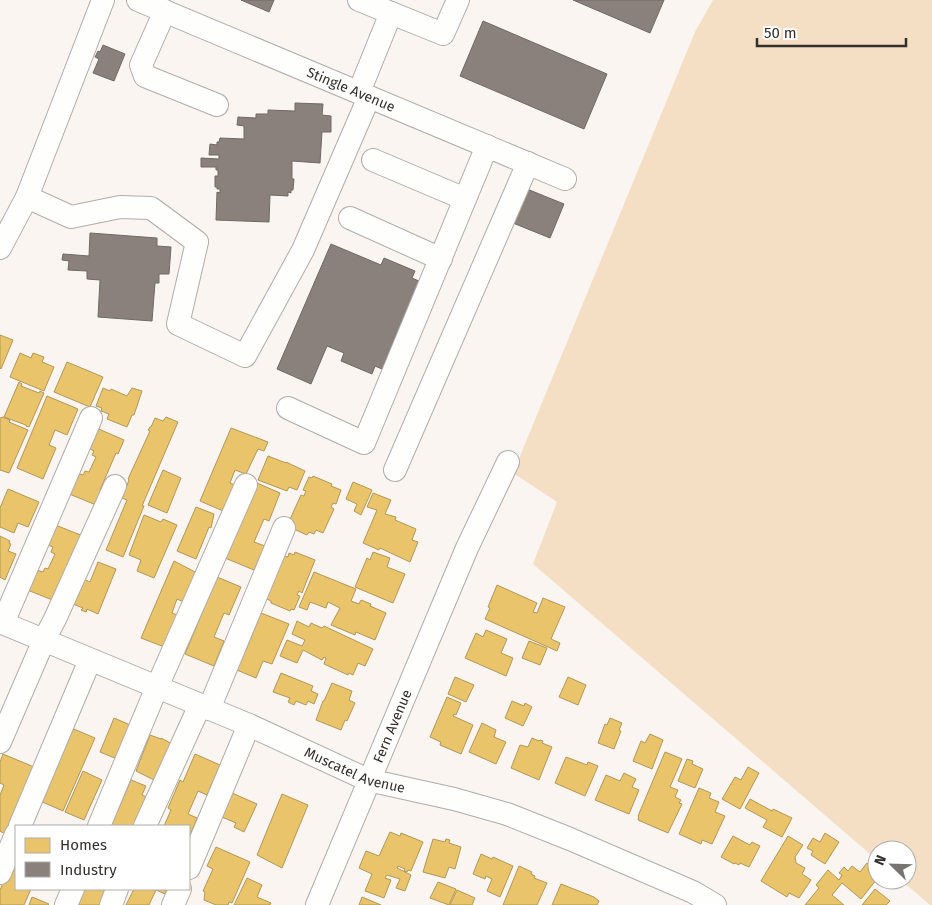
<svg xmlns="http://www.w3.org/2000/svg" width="932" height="905" font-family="'Fira Sans',sans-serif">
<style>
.green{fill:#f5dfc4}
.homes{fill:#e9c46a;stroke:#b29757}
.industry{fill:#8a817c;stroke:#706864}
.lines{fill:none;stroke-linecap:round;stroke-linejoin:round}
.minor-casing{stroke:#b0ada9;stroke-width:24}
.minor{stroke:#fefefd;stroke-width:22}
.labels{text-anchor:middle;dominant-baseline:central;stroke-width:5;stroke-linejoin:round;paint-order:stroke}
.street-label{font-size:14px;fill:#322f2c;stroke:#fff}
</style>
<rect width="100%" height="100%" fill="#faf5f0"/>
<path class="green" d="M713,0H932V905H930L901,880H907V850H877V860L533,564L557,502L513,473L695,32Z"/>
<path class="homes" d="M0,335L13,340L1,369L0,368Z
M20,353L31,358L33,353L44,357L42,362L54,367L44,391L10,377Z
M67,362L103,377L90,407L54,392Z
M19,382L22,384L21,386L39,393L40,391L44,393L29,427L26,426V425L4,417Z
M103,388L110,391L111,389L127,396L132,388L142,391L134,415H132L127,427L107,419L109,414L101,411L102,408L96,406Z
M47,396L78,409L67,435L55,430L49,445L56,448L43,479L17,468Z
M3,417L10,420L9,422L28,430L9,473L0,470V418Z
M166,417L178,422L142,506H144L123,557L106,550L127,500L122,498L129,480L128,479L150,431L148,430L150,427H151L155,418L163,421Z
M94,427L124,440L118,454L116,453L100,490L102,491L96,505L67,493L75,472L83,475L85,471L89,472L96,457L92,455L94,451L86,447Z
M231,428L268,442L264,451L258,449L246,474L235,470L230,483L240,487L230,514L200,501Z
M268,456L286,463V462L305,471L297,490L289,487L287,491L258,480Z
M163,470L181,478L167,513L148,505Z
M313,476L332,484L331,486L341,490L336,504L333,503L331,507L334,509L323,533L316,530L314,534L309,532L307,535L287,526L301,495L304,496L306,491L303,490L309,477L312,478Z
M353,482L372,490L361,515L354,511L357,504L346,499Z
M257,483L280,493L269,521L264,519L254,542L265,546L254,570L225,558Z
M8,489L39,502L28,527L18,523L14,533L0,527V508Z
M373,493L391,500L385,514L396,517L395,520L416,529L412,540L418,542L410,562L380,548L379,550L363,543L377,510L367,507Z
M196,507L214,514L211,528L209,527L196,559L177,551Z
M144,515L161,522L163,519L177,525L154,578L137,571L141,560L129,555Z
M53,524L83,536L55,601L25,589L34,569L43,572L45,568L48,569L55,554L51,552L53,547L45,544Z
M0,536L10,541L9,543L11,544L8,551L16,554L5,580L0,577Z
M295,552L315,560L302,593L299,591L297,595L300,596L294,610L291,609L290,611L271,603V601L263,597L280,555L288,557L289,553L294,555Z
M373,552L390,558L387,567L405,574L393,603L355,587L367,558L370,560Z
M174,561L199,574L186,603L177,599L172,613L180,616L167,648L141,638Z
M98,562L116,569L98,614L87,609L86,612L81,610L83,608L68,602L79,577L90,582Z
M314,572L356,589L351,601L359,604L361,600L371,604L370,606L386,613L375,640L356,632L355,635L331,625L340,608L328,602L326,608L310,602L307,610L299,607Z
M217,577L241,587L229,615L224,613L214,637L224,641L214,666L185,654Z
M497,585L537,603L533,612L537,613L543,598L565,607L551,639L560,643L557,651L485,619L490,608L488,607Z
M261,613L289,624L272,664L263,661L256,678L232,668L240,648L246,650Z
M297,621L309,627L311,623L322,628L324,626L373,649L365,666L358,663L353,675L349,673L348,675L324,664L326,658L324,657L322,660L303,650L297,663L280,656L287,640L302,646L305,640L292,634Z
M486,630L507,639L501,653L513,658L506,676L465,658L476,633L483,637Z
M529,641L547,648L540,665L522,658Z
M281,673L313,686L311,691L318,694L314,704L308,701L306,705L296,701L294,705L288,702L290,698L273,692Z
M455,677L474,685L466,702L448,694Z
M568,677L586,685L578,705L559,697Z
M332,683L352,691L349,700L355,703L347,721L345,720L341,730L316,720L323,701H324Z
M447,697L461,703L456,715L454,714L453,716L473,725L461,754L440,745L441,742L430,737Z
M512,701L524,706L525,703L532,707L523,726L505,718Z
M114,718L135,727L122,761L100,752Z
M610,718L622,723L619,730L621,731L614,749L598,743L605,724L607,725Z
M482,723L496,730L494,737L506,742L496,764L469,752Z
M69,727L95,738L63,811L38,800Z
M650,734L663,740L652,769L633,761L641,741L645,743Z
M150,735L161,739V738L176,746L156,781L136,771Z
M532,738L539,741L540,740L543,741L542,743L552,747L539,780L511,768L520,745L528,747Z
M665,752L682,759L670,787L678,790L675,797L681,800L679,803L682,804L668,833L638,820L639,817L638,816Z
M3,754L34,767L5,834L0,831V795L4,785L0,783V762Z
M195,754L220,765L207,795L198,791L188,814L197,818L189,838V826H164L171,810L168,808L180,780L183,782Z
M566,757L587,765L588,762L598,766L585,796L555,783Z
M687,759L693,761L692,764L703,769L695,788L678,781Z
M748,767L759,773L740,809L722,799L735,777L741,780Z
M83,771L102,780L84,820L65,812Z
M624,773L636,779L632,787L639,790L629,814L595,800L606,775L620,781Z
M131,780L146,786L142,795L147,797L135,826H111Z
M699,788L711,793L709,798L719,802L715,812L725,816L712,844L702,840L701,844L679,834Z
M232,793L257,804L244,832L234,827L236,823L222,817Z
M282,794L308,805L282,868L257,855Z
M750,799L772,811L773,809L792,818L782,837L763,827L767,820L745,808Z
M390,832L400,836L401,833L423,842L411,871L408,870L407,872L404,871L405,869L398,866L397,868L411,875L405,891L396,888L400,879L387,875L385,878L391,880L384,898L365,891L372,874L359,868L366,851L379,856Z
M825,833L839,842L825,864L811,855L813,851L807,848L813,838L820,842Z
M733,836L750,845L752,842L760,846L749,867L740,863L739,865L735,863L734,864L721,857Z
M788,836L803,845L795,857L796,863L805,868L802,874L811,880L799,898L789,893L787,897L761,881Z
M433,839L445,842L446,839L450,840L449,843L461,847L455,869L449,867L445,878L423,872Z
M216,847L250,862L232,903L229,902L228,905H216L204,900L205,892L203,891L213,869L207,866Z
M16,852V889H31L24,905H0V890Z
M481,854L492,859L493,857L513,866L500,897L487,891L492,879L486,876L485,879L473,874Z
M867,863L877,871V879L861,899L842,883L832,895L844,905H805L819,888L816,885L828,870L839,880L842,875L839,873L844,867L848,871L852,866L860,872Z
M519,866L532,872L531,874L535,876L534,878L547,883L537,905H503Z
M247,878L262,885L257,897L271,903L270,905H234Z
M438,882L456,889L449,905L430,898Z
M561,884L594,897L599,901L597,905H552Z
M84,889H108L101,905H77Z
M134,889H167L165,894L156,890L149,905H126Z
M875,889L890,901L886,905H862Z
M457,890L475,898L472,905H450Z
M32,897L49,904L48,905H29Z
M362,897L381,905H359Z"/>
<path class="industry" d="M241,0H274L269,12Z
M573,0H664L650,33Z
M483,21L607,74L584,129L460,76Z
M103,45L125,54L114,81L93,73L99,59L95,57L98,51L100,52Z
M295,103L323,104L322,115L331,116V132H322L320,163L292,161V179H294L293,190H291V193L288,192V196L270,195L269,222L216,220L217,192L220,193V189H217V187H215V176H218V170H216V167H201V158L219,159V155H209L210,144L217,145V142H219L220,138L244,139V126L237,125L238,117L256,118V114H268V110L295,111Z
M527,189L564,204L550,238L513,223Z
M90,233L157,238V246L171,247L169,274H159V283H155L152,321L98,317L100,280L87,279V271L68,270L69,261L62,260L63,254L89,256Z
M331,244L381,265L384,258L415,271L412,278L419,281L382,369L375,366L372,374L341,361L344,353L327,346L311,384L277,369Z"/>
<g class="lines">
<defs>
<g id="minor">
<path d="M103,0L27,197L71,217L120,207L151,208L197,242L178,324L245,356L303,250L369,97"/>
<path id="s1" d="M138,0L565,179"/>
<path d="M359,0L443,34L458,0"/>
<path d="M165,11L141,65L145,76L217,105"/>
<path d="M359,92L391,13"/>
<path d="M373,160L465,199"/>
<path d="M350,218L441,259"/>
<path d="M0,248L27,197"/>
<path d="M288,408L364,443L487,146"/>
<path d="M395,470L528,163"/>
<path id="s2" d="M0,622L249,725L368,780L454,799L507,814L570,839L693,892L715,905"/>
<path d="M3,623L91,418"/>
<path d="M209,709L284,528"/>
<path d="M0,742L44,640L55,619L115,486"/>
<path d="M20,826L90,660"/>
<path d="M99,826L157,687L246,485"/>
<path d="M145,826L200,705"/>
<path d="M189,868L249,725"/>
<path d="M0,873L16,834"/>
<path d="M66,905L73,889"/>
<path d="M111,905L117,889"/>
<path d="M173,905L180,889"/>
<path id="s3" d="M317,905L467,548L508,462"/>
</g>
</defs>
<use href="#minor" class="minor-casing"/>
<use href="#minor" class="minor"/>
</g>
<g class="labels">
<g class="street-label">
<text stroke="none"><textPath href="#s1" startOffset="231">Stingle Avenue</textPath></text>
<text stroke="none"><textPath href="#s3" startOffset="194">Fern Avenue</textPath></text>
<text stroke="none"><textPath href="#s2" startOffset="385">Muscatel Avenue</textPath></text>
</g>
</g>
<rect x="15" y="825" width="175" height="65" fill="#ffffff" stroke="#adacab"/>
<rect x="25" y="838" width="25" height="15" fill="#e9c46a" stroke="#adacab"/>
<text x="60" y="850" font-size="15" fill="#322f2c">Homes</text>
<rect x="25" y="862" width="25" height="15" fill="#8a817c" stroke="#adacab"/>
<text x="60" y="875" font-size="15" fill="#322f2c">Industry</text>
<g transform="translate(892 865) rotate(293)"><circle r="24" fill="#ffffff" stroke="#adacab"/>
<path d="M0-4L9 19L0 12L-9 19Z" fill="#787471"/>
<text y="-8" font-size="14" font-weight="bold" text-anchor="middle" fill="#322f2c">N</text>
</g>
<path d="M757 38v8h149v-8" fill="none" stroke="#322f2c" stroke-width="2.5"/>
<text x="764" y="38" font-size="15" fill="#322f2c" stroke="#ffffff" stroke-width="4" paint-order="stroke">50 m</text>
</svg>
